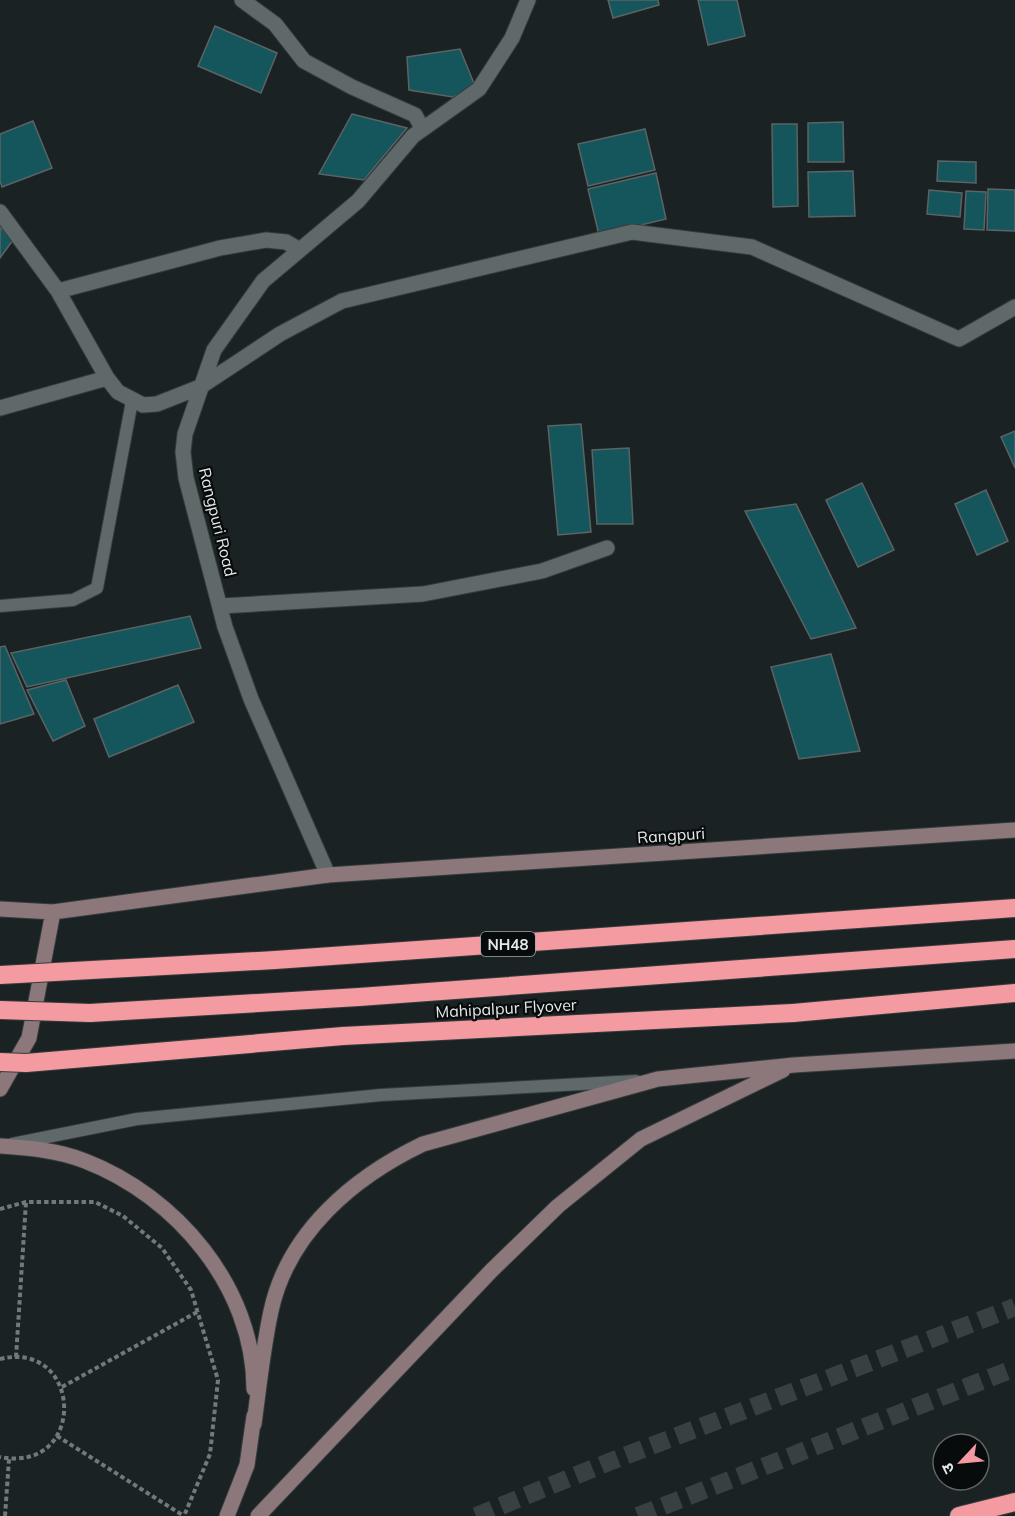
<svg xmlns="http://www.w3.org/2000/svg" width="1015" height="1516" font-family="Mulish,'Noto Sans Devanagari',sans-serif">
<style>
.building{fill:#15565c;stroke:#5b6364;stroke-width:1.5}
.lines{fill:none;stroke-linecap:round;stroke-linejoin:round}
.highway-tunnel{stroke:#384041;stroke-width:18;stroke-dasharray:18 9;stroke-linecap:butt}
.lane-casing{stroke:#363c3d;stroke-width:14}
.street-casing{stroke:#363c3d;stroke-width:17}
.secondary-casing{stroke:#363c3d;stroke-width:17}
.highway-casing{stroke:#363c3d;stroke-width:20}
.path{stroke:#727979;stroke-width:4;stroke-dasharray:4.5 3;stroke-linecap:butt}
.lane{stroke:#60696a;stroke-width:12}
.street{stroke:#60696a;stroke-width:15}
.secondary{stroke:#8c787a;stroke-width:15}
.highway{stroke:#f49ba1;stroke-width:18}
.highway-bridge-casing{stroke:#363c3d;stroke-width:20;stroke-linecap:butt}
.highway-bridge{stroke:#f49ba1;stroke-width:18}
.labels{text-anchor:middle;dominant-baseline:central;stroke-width:4.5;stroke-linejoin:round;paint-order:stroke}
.shield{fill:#080b0b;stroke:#a2a6a6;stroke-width:1.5}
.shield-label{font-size:15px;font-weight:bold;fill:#e4e9e9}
.street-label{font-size:16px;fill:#e4e9e9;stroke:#080b0b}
</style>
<rect width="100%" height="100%" fill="#1a2223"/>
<path class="building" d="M608,0H658L659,5L613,18Z
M698,0H737L745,36L708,45Z
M215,26L277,53L261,93L198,66Z
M460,49L475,86L453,97L409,90L407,57Z
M352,114L407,128L364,180L319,174Z
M33,121L52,168L2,187L0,181V134Z
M843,122L844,162H808V123Z
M772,124H797L798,206L773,207Z
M645,129L655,170L588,186L578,144Z
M938,161L976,162V183L937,181Z
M853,171L855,216L809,217L808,172Z
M656,173L666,219L599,235L588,189Z
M988,189L1015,190V231L987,230Z
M929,190L962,193L960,217L927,214Z
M966,191L986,192L984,230L964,229Z
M0,227L13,240L0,258Z
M581,424L591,532L558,535L548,426Z
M1015,431V468L1001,437Z
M629,448L633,524H597L592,450Z
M862,483L894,550L858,567L826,500Z
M986,490L1008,541L977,555L955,504Z
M796,504L856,628L811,639L745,511Z
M190,616L201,648L27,687L11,653Z
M5,646L34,714L0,724V647Z
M831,654L860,751L799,759L771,667Z
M66,680L85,726L53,741L27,690Z
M178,685L194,722L109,757L94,719Z"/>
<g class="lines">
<path class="highway-tunnel" d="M476,1516L609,1462L1015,1307
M638,1516L1015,1368"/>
<defs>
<path id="lane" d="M0,606L73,600L97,588L132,401
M12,1144L137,1119L381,1095L636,1081"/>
<path id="street" d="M242,0L275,24L304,61L352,87L415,115L422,128
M0,212L58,291L107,378L118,392L143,405L157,404L200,387L280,334L342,301L632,232L752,247L959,339L1015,307
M58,291L220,248L266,240L286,242L300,250
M0,408L107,378
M221,606L423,594L542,571L607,548
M328,875L251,699L225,627L186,478L183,452L185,434L214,350L263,281L358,201L413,136L479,89L512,38L528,0"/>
<path id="secondary" d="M0,909L53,912L328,875L1015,830
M0,1089L29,1038L53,912
M0,1146C28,1148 58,1150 85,1161C176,1196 254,1287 254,1389
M254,1424C259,1387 263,1348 271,1311C288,1232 354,1177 423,1144L658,1079L794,1065L1015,1051
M227,1516L247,1465L254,1416
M258,1516L491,1271L558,1206L641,1139L783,1070"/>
<path id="highway" d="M793,1013L1015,993
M959,1516L1015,1502"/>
</defs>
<use href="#lane" class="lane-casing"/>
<use href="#street" class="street-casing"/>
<use href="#secondary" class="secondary-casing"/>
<use href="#highway" class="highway-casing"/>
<path class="path" d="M0,1209L26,1202H95L123,1216L162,1248L191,1290L218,1380L210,1454L184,1516
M16,1357L26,1202
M0,1359C83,1339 88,1474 0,1457
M62,1387L199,1311
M57,1436L184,1516
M5,1516L9,1459"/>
<use href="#lane" class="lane"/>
<use href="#street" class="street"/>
<use href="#secondary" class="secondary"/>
<use href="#highway" class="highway"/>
<defs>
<path id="highway-bridge" d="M0,975L275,960L1015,908
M0,1010L90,1013L359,997L1015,949
M0,1062L26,1063L343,1036L793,1013"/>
</defs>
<use href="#highway-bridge" class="highway-bridge-casing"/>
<use href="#highway-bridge" class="highway-bridge"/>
</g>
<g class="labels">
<rect class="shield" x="481" y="932" width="54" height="24" rx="4.5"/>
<g class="shield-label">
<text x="508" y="944">NH48</text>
</g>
<g class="street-label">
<text transform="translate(218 522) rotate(76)">Rangpuri Road</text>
<text transform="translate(671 835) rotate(-4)">Rangpuri</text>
<text transform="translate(506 1008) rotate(-3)">Mahipalpur Flyover</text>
</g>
</g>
<g transform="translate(961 1462) rotate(244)"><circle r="28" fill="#080b0b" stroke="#606464" stroke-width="1.5"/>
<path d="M0-4.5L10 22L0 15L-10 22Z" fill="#f49aa0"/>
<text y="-9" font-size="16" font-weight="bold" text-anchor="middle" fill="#e4e9e9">उ</text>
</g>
</svg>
